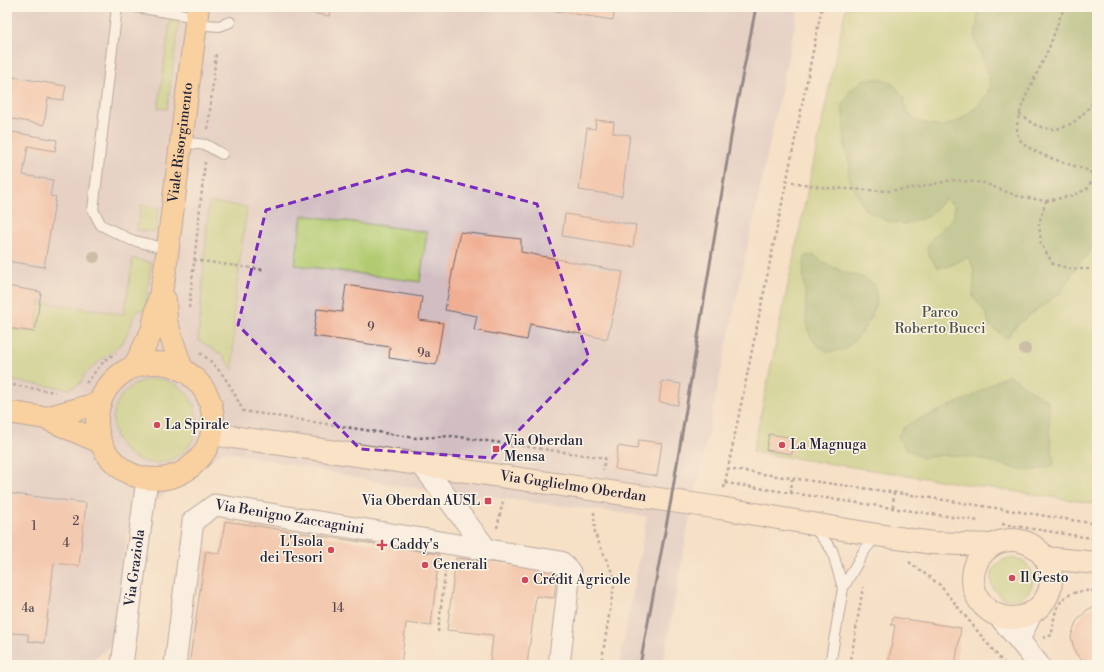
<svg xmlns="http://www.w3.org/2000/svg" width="1104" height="672" font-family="'Libre Bodoni',serif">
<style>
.industrial{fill:#d2bec2}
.green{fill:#b2ca6f;stroke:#6a7655}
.forest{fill:#8dae62;stroke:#58684e}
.building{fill:#f0ae93}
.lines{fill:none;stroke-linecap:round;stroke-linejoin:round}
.lane-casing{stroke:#6c646c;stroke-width:12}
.street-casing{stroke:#6c646c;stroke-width:23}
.secondary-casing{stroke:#6c646c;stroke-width:24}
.primary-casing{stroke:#6c646c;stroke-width:24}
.path{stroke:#6c646c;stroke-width:2.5;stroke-dasharray:3 3;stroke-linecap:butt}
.lane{stroke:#fff;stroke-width:10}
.street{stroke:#fff;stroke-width:21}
.secondary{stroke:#fee4c6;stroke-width:22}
.primary{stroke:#fdbc70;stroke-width:22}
.rail{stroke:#22223b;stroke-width:3}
.tree{fill:#999382}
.marked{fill:none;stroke:#7b2cbf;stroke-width:3;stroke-dasharray:8 5;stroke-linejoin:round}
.poi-dot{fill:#d1495b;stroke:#fcf5e5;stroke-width:1.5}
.labels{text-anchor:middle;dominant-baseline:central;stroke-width:3;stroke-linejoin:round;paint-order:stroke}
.number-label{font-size:12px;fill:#564551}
.street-label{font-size:14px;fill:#22223b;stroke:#fcf5e5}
.park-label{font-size:14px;fill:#4d544b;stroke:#fcf5e5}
.poi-label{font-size:14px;fill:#22223b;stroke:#fcf5e5;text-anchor:start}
</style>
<rect width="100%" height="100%" fill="#fcf5e5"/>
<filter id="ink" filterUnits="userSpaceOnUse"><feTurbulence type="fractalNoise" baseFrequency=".025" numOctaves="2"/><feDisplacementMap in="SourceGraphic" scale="8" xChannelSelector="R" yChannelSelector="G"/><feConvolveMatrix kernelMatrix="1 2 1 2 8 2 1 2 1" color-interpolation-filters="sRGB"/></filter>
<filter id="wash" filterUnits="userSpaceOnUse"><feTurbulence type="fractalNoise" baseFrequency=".012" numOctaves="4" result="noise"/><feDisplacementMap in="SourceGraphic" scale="16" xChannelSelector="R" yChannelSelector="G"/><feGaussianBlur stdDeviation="0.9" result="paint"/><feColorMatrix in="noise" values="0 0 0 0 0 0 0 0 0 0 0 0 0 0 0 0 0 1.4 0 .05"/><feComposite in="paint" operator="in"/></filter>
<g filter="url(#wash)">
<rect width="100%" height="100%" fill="#f6e0c6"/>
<path class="industrial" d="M7,7H799L688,527L663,665H619L647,516L403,487L224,451L150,505L132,503L114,642L88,665H7Z"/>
<path class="green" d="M846,7H1097V504L753,452Z
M170,20L179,22L167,109L158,108Z
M209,202L247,207L234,307L233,370L222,355L198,340Z
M141,205L159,208L156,232L137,230Z
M302,215L427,232L420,282L295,265Z
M133,258L151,263L145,310H139L134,315L130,328L122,343L96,364L84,375L81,383L69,389L7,380V328L35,332L40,302L124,314Z
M113 421a42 42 0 1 1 84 0a42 42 0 1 1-84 0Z
M991 579a21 21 0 1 1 42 0a21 21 0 1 1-42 0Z"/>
<path class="forest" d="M979,7H1097V244L1075,269L1060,293L1027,317L1011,331L1008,339L989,325L987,315L973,296L974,278L973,266L968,257L947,267H937L929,256L927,247L934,236L954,217V205L945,199L928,217L904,224L887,221L864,209L848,176L850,165L845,149L844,121L842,106L850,91L865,79H883L894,85L904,98L906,111L917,121L939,127L958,121L978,106L988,93L990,79L975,38Z
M815,255L820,260L843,272L859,276L874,284L877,299L871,318L860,335L846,349L828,352C824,349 818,347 815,343C803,329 807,309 805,292C804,279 801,269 806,256Z
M1010,375L1038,396L1048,400L1050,435L1054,465L1036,470L1017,469L978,458L944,455L922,458L905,448L898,436L903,428L915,421L971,397L998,380Z"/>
<g id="blocks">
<path class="building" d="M274,7H331L329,16Z
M531,7H615L613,20Z
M7,76L66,86L63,100L48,98L44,125L7,118Z
M596,120L614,122L613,133L630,135L622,196L579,190L587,128L595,129Z
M7,131L57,140L55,151L28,146L23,175L53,180L50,196L56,197L44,267L7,261Z
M565,214L636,225L633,247L562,236Z
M460,232L521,239V252L623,272L607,339L530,324L527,340L474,330L477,316L445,310Z
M346,285L422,297L419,320L443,323L436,365L389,358L390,347L313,336L317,309L342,312Z
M7,286L41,292L35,332L7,328Z
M662,381L681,384L678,405L659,402Z
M769,434L795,438L792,454L766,450Z
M639,440L662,443L657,476L615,469L618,446L637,449Z
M7,493L86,503L79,566L54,563L44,643L28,641V634L11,633L10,637H7Z
M225,521L439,554L431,626L406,623L401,665H189L206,551L220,554Z
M456,558L557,570L554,598L536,596L527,665H490L493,635L447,630Z
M1097,605V665H1085L1075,652L1071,637L1076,622L1087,610Z
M893,617L961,628L955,665H888L895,625H891Z"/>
</g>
</g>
<g filter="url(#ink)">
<use href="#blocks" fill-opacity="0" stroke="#6c646c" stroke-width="1"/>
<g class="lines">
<defs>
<path id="lane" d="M117,7L93,210L101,225L131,240L168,249
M136,7L197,17
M195,24L219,26L230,22
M181,142L206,145L222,154
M813,526L832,550L843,588
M830,665L843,588L864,551L877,535"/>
<g id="street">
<path d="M422,465L488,551"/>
<path d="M998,615L1019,640L1039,665"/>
<path d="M1019,640L1032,612"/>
<path id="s1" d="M122,665L147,479"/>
<path id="s2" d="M175,665L193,521L215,505L561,562L570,572L559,665"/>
</g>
<g id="secondary">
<path id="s3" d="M212,434L720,508L877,535L933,543L992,545"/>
<circle cx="1012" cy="579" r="39"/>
<path d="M1045,558L1097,563"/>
</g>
<g id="primary">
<path d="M165,300L166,321L182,370"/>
<circle cx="155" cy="421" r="58"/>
<path id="s4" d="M134,367L152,331L164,278L198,7"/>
<path d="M7,412L45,418L100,442"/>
<path d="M45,418L100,403"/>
</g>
</defs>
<use href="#lane" class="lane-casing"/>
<use href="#street" class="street-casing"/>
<use href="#secondary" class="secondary-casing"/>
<use href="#primary" class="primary-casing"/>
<path class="path" d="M1019,114C1026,118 1033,125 1041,127C1067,135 1083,116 1097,97
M208,129L216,54
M786,181L827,188L888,191L921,187L952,180L984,183L1017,196L1046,201L1039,223L1041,244L1053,264L1071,269H1097
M1046,201L1071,196L1087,189L1093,179L1090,171C1073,165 1028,154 1019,138C1009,118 1040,71 1047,52C1054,37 1057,22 1065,7
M194,260L265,270
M189,308L205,162
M200,353C221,367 232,388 243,411L416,438L453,436L605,458L603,470
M86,383L105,360L116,353
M7,384L55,392
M511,454L512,444
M727,469L919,496L1097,524
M725,483L979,521
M724,488L822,7
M791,493L792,479
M893,507L894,492
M594,512L595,534L615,579L601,665
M1002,524L1097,539
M497,528L503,501
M909,562L940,585L1005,665
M438,632L446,565
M1043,638L1052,635C1054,603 1062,589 1097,591
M850,665L863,587"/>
<use href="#lane" class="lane"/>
<use href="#street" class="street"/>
<use href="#secondary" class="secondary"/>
<use href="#primary" class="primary"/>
<path class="rail" d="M640,665L671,500L735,113L756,7"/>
</g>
<g class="tree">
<circle cx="94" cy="257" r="6"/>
<circle cx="1025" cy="349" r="6"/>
</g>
</g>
<path d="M0 0H1104V672H0ZM407,170L537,204L589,358L492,458L360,449L238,325L266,210Z" fill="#f6e0c6" fill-opacity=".55" fill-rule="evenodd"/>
<path class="marked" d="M407,170L537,204L589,358L492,458L360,449L238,325L266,210Z"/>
<g class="poi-dot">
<circle cx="157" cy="425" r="4"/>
<circle cx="782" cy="445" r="4"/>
<rect x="492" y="445" width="8" height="8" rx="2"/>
<rect x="484" y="497" width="8" height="8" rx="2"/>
<path d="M380 539h4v4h4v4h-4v4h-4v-4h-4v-4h4z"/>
<circle cx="331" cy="550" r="4"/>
<circle cx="425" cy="565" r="4"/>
<circle cx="1012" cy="578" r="4"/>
<circle cx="525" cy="580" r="4"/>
</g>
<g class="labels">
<g class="number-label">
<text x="371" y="327">9</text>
<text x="424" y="353">9a</text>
<text x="76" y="521">2</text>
<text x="34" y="526">1</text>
<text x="66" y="543">4</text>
<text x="28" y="608">4a</text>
<text x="338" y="608">14</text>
</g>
<g class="street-label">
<text stroke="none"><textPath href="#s4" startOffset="231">Viale Risorgimento</textPath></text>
<text stroke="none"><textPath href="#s3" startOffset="365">Via Guglielmo Oberdan</textPath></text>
<text stroke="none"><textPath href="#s2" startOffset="248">Via Benigno Zaccagnini</textPath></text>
<text stroke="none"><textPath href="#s1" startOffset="98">Via Graziola</textPath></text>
</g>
<g class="park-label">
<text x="940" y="313">Parco<tspan x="940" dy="16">Roberto Bucci</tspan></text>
</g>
<g class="poi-label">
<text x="165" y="425">La Spirale</text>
<text x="504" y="441">Via Oberdan<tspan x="504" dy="16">Mensa</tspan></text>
<text x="790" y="445">La Magnuga</text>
<text x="480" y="501" text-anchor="end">Via Oberdan AUSL</text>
<text x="323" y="542" text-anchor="end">L'Isola<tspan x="323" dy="16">dei Tesori</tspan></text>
<text x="390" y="545">Caddy's</text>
<text x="433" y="565">Generali</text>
<text x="1020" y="578">Il Gesto</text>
<text x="533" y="580">Crédit Agricole</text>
</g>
</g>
<rect width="1104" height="672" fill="none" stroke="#fcf5e5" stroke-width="24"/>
</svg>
